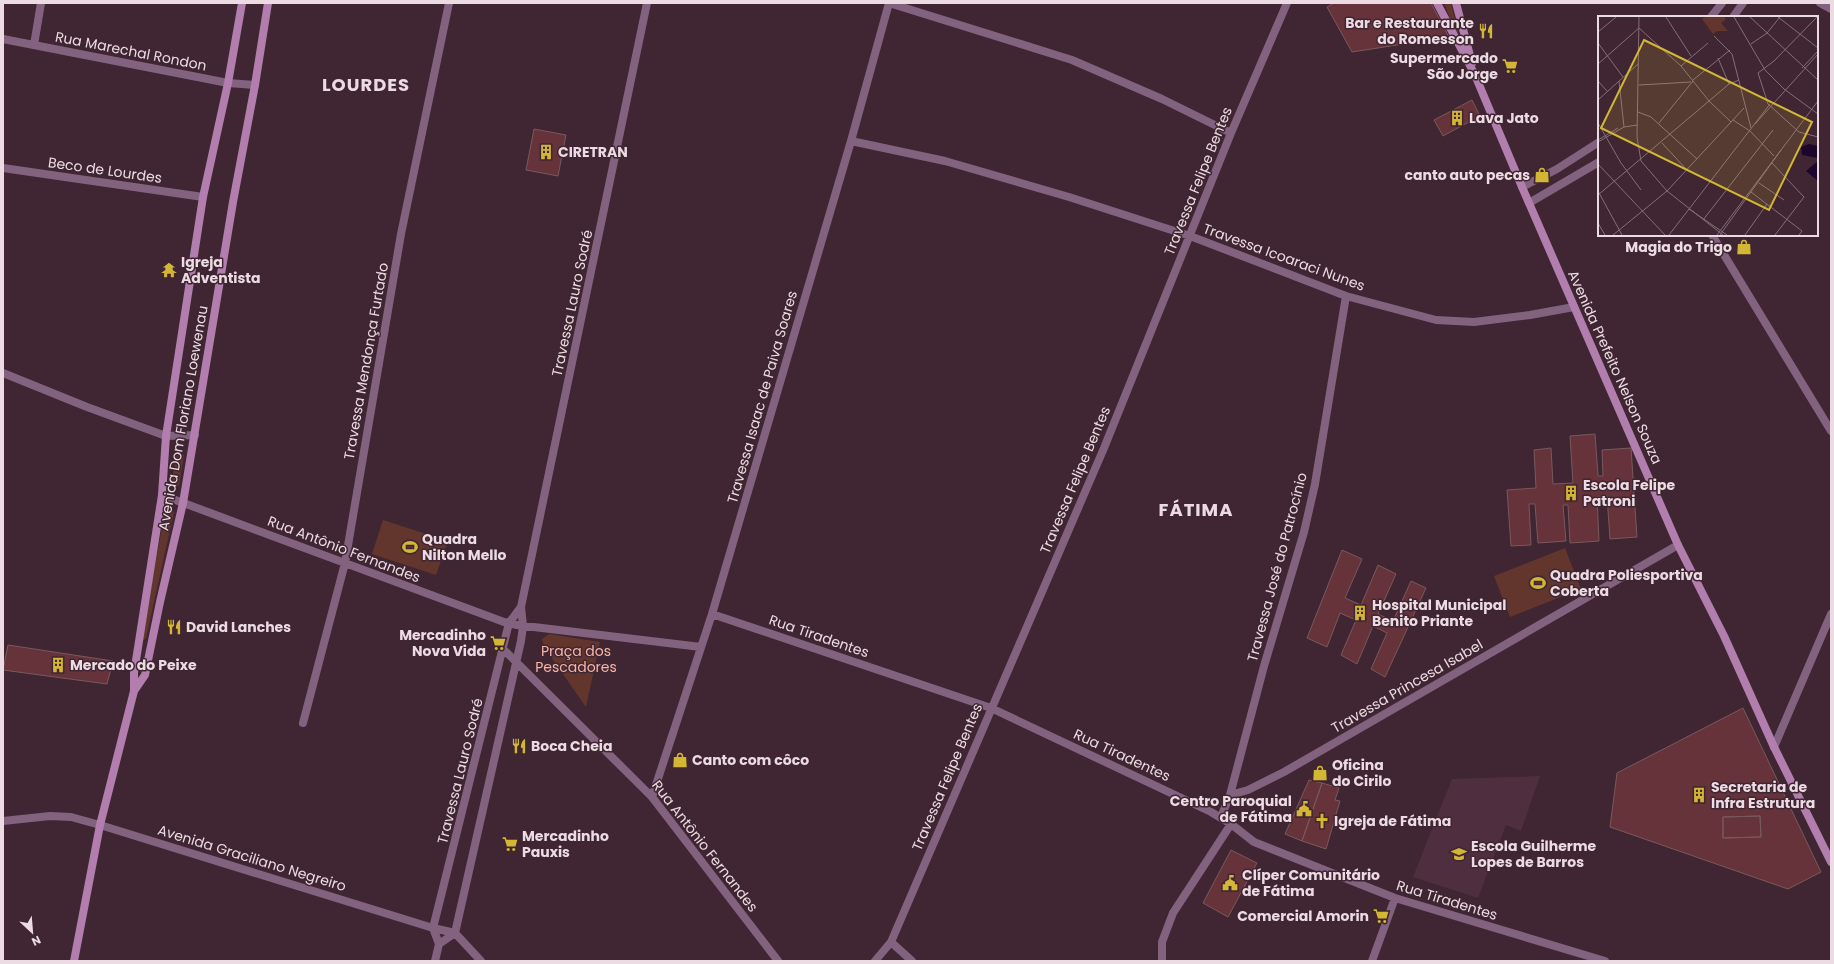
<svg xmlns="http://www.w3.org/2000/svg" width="1834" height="964" font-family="Poppins,sans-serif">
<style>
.built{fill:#4f2f3f}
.green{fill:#63362d}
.building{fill:#66333b;stroke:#79595d;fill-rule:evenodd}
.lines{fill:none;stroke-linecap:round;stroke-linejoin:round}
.street{stroke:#836280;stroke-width:8}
.secondary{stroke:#b17eae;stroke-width:8}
.labels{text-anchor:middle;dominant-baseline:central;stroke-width:3;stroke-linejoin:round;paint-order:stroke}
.poi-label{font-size:14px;font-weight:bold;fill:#ecdbe2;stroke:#3f2632;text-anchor:start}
.street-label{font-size:14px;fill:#ecdbe2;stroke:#3f2632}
.park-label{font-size:14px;fill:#f7b4a5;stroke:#3f2632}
.district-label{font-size:18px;font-weight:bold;letter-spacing:1px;fill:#ecdbe2;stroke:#3f2632}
.inset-road{fill:none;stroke:#846e78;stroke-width:1}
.view{fill:#d4b635;fill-opacity:0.15;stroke:#d4b635;stroke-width:2}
.inset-edge{fill:none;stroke:#ecdbe2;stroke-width:2}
</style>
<rect width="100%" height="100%" fill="#3f2632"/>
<path class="built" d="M1540,776L1521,831L1506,825L1478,898L1413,877L1452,779Z"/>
<path class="green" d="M1444,3H1451L1458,32L1456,33Z
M179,452L184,455L179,485L177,487L171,483L177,453Z
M170,507L174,512L146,638L142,641L141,638L165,512L166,508Z
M383,520L448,541L436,575L372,554Z
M1565,548L1581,589L1510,617L1494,576Z
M549,634L600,642L586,707L544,647L542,639Z"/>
<path class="building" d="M1334,3H1431L1449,37L1352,52L1327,7Z
M1472,100L1480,116L1443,136L1434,120Z
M534,129L566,135L558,176L526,170Z
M1595,434L1598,476H1603L1602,450L1631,448L1637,537L1610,539L1607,496L1597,497L1599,541L1570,543L1568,505H1563L1566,541L1538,543L1535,504H1529L1531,545L1511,546L1507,490L1536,488L1534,450L1551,448L1553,484L1573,483L1570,436Z
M1342,550L1362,559L1345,598L1361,605L1378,565L1396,574L1378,614L1393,621L1411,581L1426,588L1385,677L1371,669L1387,633L1373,626L1357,664L1341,655L1356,620L1340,613L1327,647L1307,638Z
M8,645L113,661L107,684L3,670Z
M1743,708L1821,872L1788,889L1610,827L1617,773ZM1760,816L1761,837L1723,838V817Z
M1309,780L1322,783L1302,841L1285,834Z
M1322,783L1339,788L1335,800L1340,801L1326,849L1302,841Z
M1760,816L1761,837L1723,838V817Z
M1231,850L1257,863L1228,917L1203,903Z"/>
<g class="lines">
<path class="street" d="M889,3L1072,60L1162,99L1231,133
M1820,3L1831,9
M1711,17L1722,3
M1733,17L1743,3
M3,39L228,83L255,85
M34,45L41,3
M851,141L945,161L1069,197L1190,236L1346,296L1436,320L1474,322L1530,315L1574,307
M3,168L203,197
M1522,187L1557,169L1599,142
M1529,203L1599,162
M1712,235L1831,431
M3,373L87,407L166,436L195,435
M162,495L504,622L517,625L701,647
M712,614L991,708L1211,812L1231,824L1254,842L1395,898L1605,961
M504,650L652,797L778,961
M303,723L345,563L401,234L449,3
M1774,747L1831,614
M1230,795L1248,790L1284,772L1678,545
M652,797L712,614L851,141L889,3
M1221,817L1230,795L1264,666L1304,532L1315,484L1346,296
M3,821L50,816L71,817L100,825L433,928L455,933L481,961
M891,942L912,961
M439,944L455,933L521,641L523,626L521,607L647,3
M435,961L439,944L433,928L509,623L521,607
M875,961L891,942L1104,448L1231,133L1287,3
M1162,961V942L1173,913L1231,824
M1372,961L1395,898"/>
<path class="secondary" d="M1437,3L1475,75L1522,187L1678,545L1724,636L1774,747L1831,862
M1456,3L1472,63
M134,691L145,675L160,602L183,503L233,202L255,85L268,3
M74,961L100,825L134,691V673L162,495L166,436L203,197L228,83L242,3"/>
</g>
<defs>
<symbol id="restaurant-bare" viewBox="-9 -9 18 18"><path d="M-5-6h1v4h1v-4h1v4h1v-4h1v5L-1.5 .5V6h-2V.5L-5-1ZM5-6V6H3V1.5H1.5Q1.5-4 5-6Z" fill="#d4b635" stroke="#3f2632" stroke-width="2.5" paint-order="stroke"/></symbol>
<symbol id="supermarket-bare" viewBox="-9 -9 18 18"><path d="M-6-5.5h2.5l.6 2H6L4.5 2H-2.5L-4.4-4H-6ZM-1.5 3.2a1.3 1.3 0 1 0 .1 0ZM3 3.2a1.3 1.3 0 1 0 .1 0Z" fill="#d4b635" stroke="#3f2632" stroke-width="2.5" paint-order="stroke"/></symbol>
<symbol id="building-bare" viewBox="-9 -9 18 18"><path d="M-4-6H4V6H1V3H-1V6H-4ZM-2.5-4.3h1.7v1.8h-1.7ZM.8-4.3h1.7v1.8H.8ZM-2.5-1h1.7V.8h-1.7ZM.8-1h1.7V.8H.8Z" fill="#d4b635" stroke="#3f2632" stroke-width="2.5" paint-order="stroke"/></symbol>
<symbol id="shop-bare" viewBox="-9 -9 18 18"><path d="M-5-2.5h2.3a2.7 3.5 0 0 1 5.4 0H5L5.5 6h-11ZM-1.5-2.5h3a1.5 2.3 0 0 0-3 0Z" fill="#d4b635" stroke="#3f2632" stroke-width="2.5" paint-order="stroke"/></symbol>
<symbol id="temple-bare" viewBox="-9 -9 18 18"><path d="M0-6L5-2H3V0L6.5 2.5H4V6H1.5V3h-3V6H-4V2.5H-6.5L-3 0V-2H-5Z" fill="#d4b635" stroke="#3f2632" stroke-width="2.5" paint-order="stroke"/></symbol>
<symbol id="stadium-bare" viewBox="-9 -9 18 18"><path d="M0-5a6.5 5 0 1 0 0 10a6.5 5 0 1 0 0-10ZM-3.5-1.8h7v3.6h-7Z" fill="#d4b635" stroke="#3f2632" stroke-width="2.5" paint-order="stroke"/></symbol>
<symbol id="civic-bare" viewBox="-9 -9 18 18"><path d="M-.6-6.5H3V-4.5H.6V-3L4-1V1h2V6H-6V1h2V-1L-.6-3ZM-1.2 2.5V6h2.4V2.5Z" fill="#d4b635" stroke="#3f2632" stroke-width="2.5" paint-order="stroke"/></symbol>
<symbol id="church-bare" viewBox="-9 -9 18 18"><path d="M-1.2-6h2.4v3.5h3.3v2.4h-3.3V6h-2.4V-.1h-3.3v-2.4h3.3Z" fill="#d4b635" stroke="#3f2632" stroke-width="2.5" paint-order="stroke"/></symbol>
<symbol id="school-bare" viewBox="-9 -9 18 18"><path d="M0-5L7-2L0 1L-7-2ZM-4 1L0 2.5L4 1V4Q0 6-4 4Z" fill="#d4b635" stroke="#3f2632" stroke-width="2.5" paint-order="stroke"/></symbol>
</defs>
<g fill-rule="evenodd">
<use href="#restaurant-bare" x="1475" y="20" width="22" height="22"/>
<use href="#supermarket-bare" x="1499" y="55" width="22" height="22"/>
<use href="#building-bare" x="1446" y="107" width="22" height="22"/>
<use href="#building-bare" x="535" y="141" width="22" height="22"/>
<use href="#shop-bare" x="1531" y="164" width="22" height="22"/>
<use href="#shop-bare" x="1733" y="236" width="22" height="22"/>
<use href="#temple-bare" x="158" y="259" width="22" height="22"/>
<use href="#building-bare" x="1560" y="482" width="22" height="22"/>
<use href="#stadium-bare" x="399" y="536" width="22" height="22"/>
<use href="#stadium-bare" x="1527" y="572" width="22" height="22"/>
<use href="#building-bare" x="1349" y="602" width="22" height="22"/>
<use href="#restaurant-bare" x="163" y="616" width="22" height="22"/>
<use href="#supermarket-bare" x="487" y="632" width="22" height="22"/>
<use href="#building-bare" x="47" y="654" width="22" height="22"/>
<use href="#restaurant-bare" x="508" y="735" width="22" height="22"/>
<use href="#shop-bare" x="669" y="749" width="22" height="22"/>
<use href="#shop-bare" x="1309" y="762" width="22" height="22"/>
<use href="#building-bare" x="1688" y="784" width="22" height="22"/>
<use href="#civic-bare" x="1293" y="798" width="22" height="22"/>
<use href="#church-bare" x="1311" y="810" width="22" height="22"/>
<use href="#supermarket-bare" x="499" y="833" width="22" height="22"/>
<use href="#school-bare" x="1448" y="843" width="22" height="22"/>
<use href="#civic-bare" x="1219" y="872" width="22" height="22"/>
<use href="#supermarket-bare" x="1370" y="905" width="22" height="22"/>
</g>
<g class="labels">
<g class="poi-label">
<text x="1474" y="23" text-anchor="end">Bar e Restaurante<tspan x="1474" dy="16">do Romesson</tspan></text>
<text x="1498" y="58" text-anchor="end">Supermercado<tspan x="1498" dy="16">São Jorge</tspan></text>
<text x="1469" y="118">Lava Jato</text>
<text x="558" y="152">CIRETRAN</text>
<text x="1530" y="175" text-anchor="end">canto auto pecas</text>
<text x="1732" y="247" text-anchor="end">Magia do Trigo</text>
<text x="181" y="262">Igreja<tspan x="181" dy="16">Adventista</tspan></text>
<text x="1583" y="485">Escola Felipe<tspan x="1583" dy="16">Patroni</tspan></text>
<text x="422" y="539">Quadra<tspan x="422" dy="16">Nilton Mello</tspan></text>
<text x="1550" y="575">Quadra Poliesportiva<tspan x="1550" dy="16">Coberta</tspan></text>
<text x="1372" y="605">Hospital Municipal<tspan x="1372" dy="16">Benito Priante</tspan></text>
<text x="186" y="627">David Lanches</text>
<text x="486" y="635" text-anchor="end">Mercadinho<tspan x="486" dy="16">Nova Vida</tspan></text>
<text x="70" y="665">Mercado do Peixe</text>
<text x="531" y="746">Boca Cheia</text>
<text x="692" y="760">Canto com côco</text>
<text x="1332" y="765">Oficina<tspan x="1332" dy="16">do Cirilo</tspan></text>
<text x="1711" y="787">Secretaria de<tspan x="1711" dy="16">Infra Estrutura</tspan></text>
<text x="1292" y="801" text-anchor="end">Centro Paroquial<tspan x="1292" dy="16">de Fátima</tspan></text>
<text x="1334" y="821">Igreja de Fátima</text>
<text x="522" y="836">Mercadinho<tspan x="522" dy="16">Pauxis</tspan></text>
<text x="1471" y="846">Escola Guilherme<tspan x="1471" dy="16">Lopes de Barros</tspan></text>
<text x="1242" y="875">Clíper Comunitário<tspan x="1242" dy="16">de Fátima</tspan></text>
<text x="1369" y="916" text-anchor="end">Comercial Amorin</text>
</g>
<g class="street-label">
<text transform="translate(131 51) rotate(11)">Rua Marechal Rondon</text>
<text transform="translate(105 170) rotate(8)">Beco de Lourdes</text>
<text transform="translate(1198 181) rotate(-68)">Travessa Felipe Bentes</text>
<text transform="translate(1284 257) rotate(20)">Travessa Icoaraci Nunes</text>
<text transform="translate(572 303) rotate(-78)">Travessa Lauro Sodré</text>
<text transform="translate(366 361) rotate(-80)">Travessa Mendonça Furtado</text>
<text transform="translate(1615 367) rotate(66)">Avenida Prefeito Nelson Souza</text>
<text transform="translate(762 397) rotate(-74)">Travessa Isaac de Paiva Soares</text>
<text transform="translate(183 418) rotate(-80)">Avenida Dom Floriano Loewenau</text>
<text transform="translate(1075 480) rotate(-67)">Travessa Felipe Bentes</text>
<text transform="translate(344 549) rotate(21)">Rua Antônio Fernandes</text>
<text transform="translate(1277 567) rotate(-75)">Travessa José do Patrocínio</text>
<text transform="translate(819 636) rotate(19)">Rua Tiradentes</text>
<text transform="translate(1407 686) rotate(-30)">Travessa Princesa Isabel</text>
<text transform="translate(1122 755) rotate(25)">Rua Tiradentes</text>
<text transform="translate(460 771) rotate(-76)">Travessa Lauro Sodré</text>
<text transform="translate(947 777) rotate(-67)">Travessa Felipe Bentes</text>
<text transform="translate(705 846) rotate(52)">Rua Antônio Fernandes</text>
<text transform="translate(252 858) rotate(17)">Avenida Graciliano Negreiro</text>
<text transform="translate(1447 900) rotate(17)">Rua Tiradentes</text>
</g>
<g class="park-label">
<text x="576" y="651">Praça dos<tspan x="576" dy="16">Pescadores</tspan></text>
</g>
<g class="district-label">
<text x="366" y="84">LOURDES</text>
<text x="1196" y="509">FÁTIMA</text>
</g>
</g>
<g transform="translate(1598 16)">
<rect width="220" height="220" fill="#3f2632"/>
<path d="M107,1H126L128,3L123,7L130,15H119L115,18L104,3Z" fill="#63362d"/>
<path d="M211,128L220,130V142L204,139L203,131ZM220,145V165L208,155Z" fill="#1c062b"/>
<path class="inset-road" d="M41,1L39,121L43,145M68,1L93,40M136,1L167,54L186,73L220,98M152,1L220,64M180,1L220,32M219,1L176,45L160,57L170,88L201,116L220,121M0,16L18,1M116,20L134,38L153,112M0,27L25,61M153,28L169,17L182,1M120,42L131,68M0,48L41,12L83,50L111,85L133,106M83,50L110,27M204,52L220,35M95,64L132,34M0,65L9,75M21,65L26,111M41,69L93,66M0,84L40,48M40,96L53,101L99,143M135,104L152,115L176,140M0,107L23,147L43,174M61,107L95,65M157,108L220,38M0,124L20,112M0,126L26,111L39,109M64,127L89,154M43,145L69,175L125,219M173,146L206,181L177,219M0,148L67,219M161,167L186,184M0,175L24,219M153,176L204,215L201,219M0,179L131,68L141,64M91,193L129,219M105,204L175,114M0,207L7,219M15,219L69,175L146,92M71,219L172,88M119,219L220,85M122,219L183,134M147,219L169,188"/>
<path class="view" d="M46,24L214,106L171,194L3,112Z"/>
<rect width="220" height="220" class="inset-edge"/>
</g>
<rect width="1834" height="964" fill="none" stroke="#ecdbe2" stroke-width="8"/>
<g transform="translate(32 932) rotate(154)" stroke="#3f2632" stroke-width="3" paint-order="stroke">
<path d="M0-3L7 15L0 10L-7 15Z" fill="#ecdbe2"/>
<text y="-6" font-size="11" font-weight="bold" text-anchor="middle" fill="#ecdbe2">N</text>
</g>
</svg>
